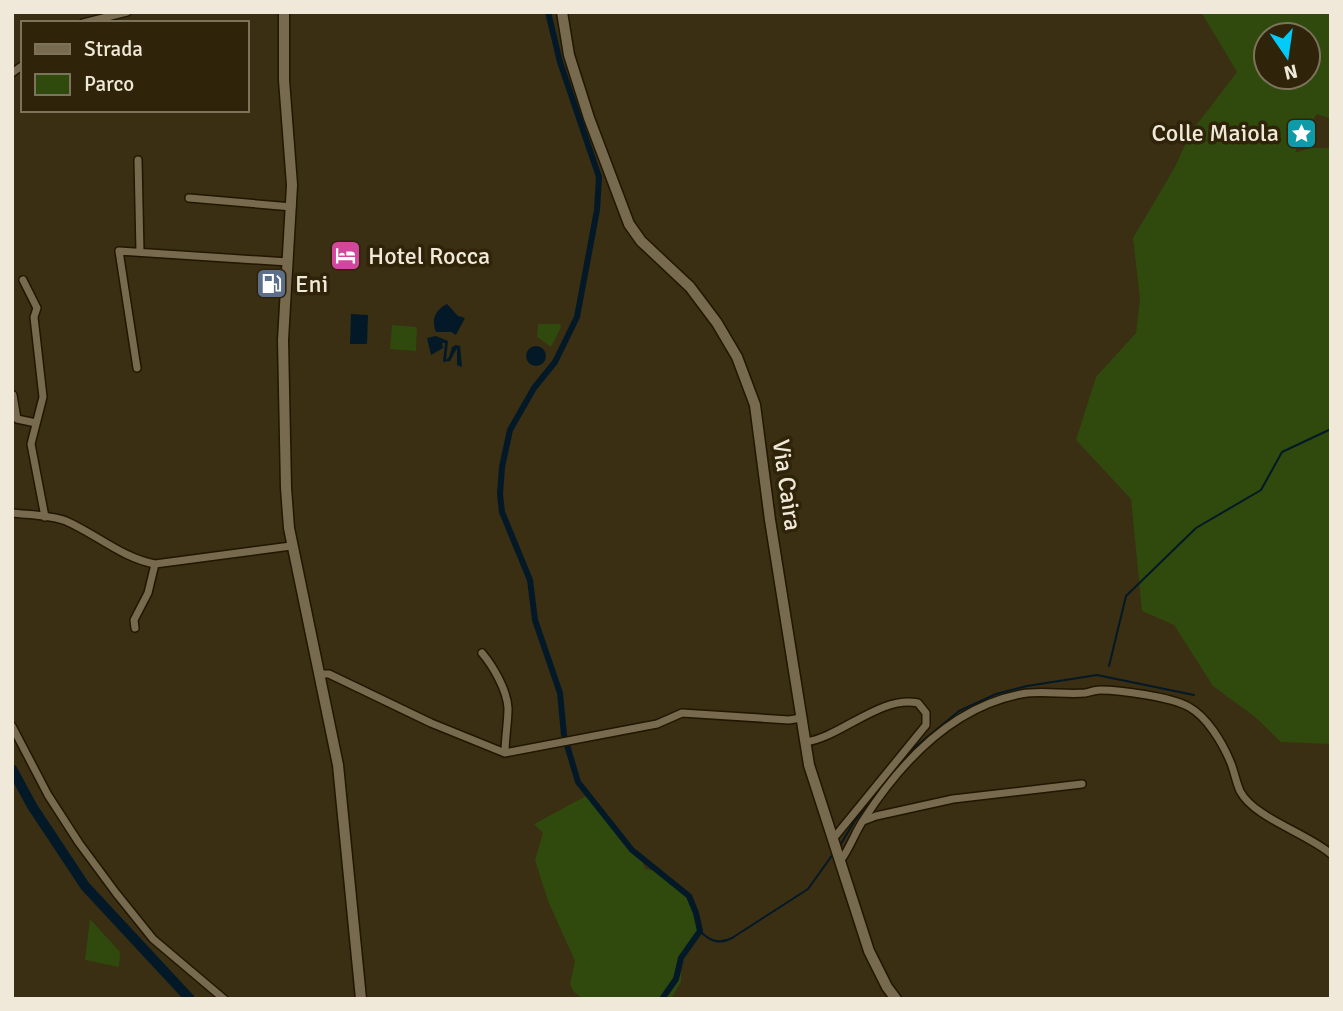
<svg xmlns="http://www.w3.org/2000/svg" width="1343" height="1011" font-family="Signika,sans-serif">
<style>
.green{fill:#2f4a0c;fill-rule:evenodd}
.water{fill:#041927}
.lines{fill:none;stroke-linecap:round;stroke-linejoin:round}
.stream{stroke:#041927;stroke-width:2}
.canal{stroke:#041927;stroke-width:6}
.river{stroke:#041927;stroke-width:10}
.street-casing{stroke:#211600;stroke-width:10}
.secondary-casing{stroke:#211600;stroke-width:13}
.street{stroke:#776a4e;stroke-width:7}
.secondary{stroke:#776a4e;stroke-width:10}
.labels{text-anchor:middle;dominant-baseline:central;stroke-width:7;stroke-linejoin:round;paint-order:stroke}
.poi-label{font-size:24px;fill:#f0e9d9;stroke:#2f2409;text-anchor:start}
.street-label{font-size:24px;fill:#f0e9d9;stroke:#2f2409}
</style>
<rect width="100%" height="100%" fill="#3a2e13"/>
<path class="green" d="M1201,12H1331V119L1317,114L1300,139L1295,153L1309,148H1331V744L1281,742L1255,717L1213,686L1174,625L1142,611L1131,499L1076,440L1096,377L1136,333L1140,299L1133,238L1175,167L1191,132L1237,72ZM1308,35V77H1266V35Z
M538,324H560L561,327L551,347L537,337Z
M392,325L417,327L416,351L390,349Z
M586,796L641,855L645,869L664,872L692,903L699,938L681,964V982L671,999H583L574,992L570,984L575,961L548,901L535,860L543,833L534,824Z
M90,919L120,952L119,967L85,960Z"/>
<path class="water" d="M447,304L458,316L465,318L456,335L451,332H436C431,320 435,310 447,304Z
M351,314L368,315L367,344H350Z
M436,336L448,341L446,360L449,357L452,347L456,345L460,346L462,367L457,365V348L450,361L443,362L445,343H442L443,348L431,355L427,338Z
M526 356a10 10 0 1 1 20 0a10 10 0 1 1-20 0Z"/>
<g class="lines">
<path class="stream" d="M1109,666L1126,596L1196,528L1261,490L1282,452L1331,429
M839,847L854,822L878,790L914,748L959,711L996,694L1027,686L1097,675L1194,695
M700,931C709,941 719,945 732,938L808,889L833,854"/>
<path class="canal" d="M548,12L560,62L599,177L597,210L577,317L555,362L534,388L510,430L502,467L500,494L502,512L530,580L535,620L560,693L564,735L578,782L632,850L689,896L696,913L700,931L681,958L676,979L662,999"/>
<path class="river" d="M12,769L32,806L85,886L190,999"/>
<defs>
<path id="street" d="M83,23L127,12
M12,73L23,65
M138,160L140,252
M189,198L292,207
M23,280L37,308L34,317L43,397L31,444L45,517
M137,368L119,251L288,262
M13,395L17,419L36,423
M12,513C29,515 50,515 66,521C96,534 122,558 155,564L291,546
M135,628L134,620L148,593L155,564
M482,653C493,666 507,690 508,708C508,723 505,738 505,753
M319,674H329L431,723L505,753L657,724L682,713L789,720L801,718
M12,726L48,795L79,843L116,893L153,939L224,999
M805,742C840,738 880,695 918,703L926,713V725L833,839
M863,821L876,816L953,799L1082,784
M841,860C850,848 855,832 864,819C901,762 952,707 1021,694C1042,690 1064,695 1085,693C1090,692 1095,690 1100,690C1120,690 1172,697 1189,707C1207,717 1222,742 1230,761C1234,770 1236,782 1240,791C1254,818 1307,833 1331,854"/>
<path id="secondary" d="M284,12V80L292,185L283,340L286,488L289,528L338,765L361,999
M562,12L569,55L589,118L629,224L641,241L690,287L717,323L737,357L755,405L770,520L809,765L869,951L887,987L896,999"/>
</defs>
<use href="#street" class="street-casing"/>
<use href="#secondary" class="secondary-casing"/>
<use href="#street" class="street"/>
<use href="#secondary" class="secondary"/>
</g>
<defs>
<symbol id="sight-square" viewBox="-11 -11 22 22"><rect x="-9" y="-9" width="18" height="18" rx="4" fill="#0f9aa8" stroke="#2f2409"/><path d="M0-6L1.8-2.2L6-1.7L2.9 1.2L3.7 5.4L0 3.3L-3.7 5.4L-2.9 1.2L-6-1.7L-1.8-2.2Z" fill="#fff"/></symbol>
<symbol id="hotel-square" viewBox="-11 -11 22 22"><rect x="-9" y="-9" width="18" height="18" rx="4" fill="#d1479c" stroke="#2f2409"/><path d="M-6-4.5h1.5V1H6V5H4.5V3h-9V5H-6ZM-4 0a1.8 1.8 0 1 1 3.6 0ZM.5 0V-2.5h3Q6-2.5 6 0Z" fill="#fff"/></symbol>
<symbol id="fuel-square" viewBox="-11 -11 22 22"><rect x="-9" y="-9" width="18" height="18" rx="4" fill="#5c6f8a" stroke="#2f2409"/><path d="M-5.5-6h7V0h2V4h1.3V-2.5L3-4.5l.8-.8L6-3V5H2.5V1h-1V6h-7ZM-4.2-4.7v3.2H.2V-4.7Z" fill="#fff"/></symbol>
</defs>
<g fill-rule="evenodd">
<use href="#sight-square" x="1284" y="116" width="35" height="35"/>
<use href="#hotel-square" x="328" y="238" width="35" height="35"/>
<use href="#fuel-square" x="254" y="266" width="35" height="35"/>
</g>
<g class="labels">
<g class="poi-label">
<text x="1279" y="133" text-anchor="end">Colle Maiola</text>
<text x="368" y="256">Hotel Rocca</text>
<text x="295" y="284">Eni</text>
</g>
<g class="street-label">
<text transform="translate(787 485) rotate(82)">Via Caira</text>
</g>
</g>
<rect width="1343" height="1011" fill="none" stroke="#f0e9d9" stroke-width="28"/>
<rect x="21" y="21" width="228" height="91" fill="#2f2409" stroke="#7c735c" stroke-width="2"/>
<rect x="35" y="44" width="35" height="10" fill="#776a4e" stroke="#7c735c" stroke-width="2"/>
<text x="84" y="56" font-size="21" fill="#f0e9d9">Strada</text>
<rect x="35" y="74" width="35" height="21" fill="#2f4a0c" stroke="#7c735c" stroke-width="2"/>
<text x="84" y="91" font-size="21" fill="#f0e9d9">Parco</text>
<g transform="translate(1287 56) rotate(167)"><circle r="33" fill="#2f2409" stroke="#7c735c" stroke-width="2"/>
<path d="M0-5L12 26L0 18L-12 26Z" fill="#03cbf9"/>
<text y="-10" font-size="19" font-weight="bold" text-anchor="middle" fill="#f0e9d9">N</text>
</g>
</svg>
